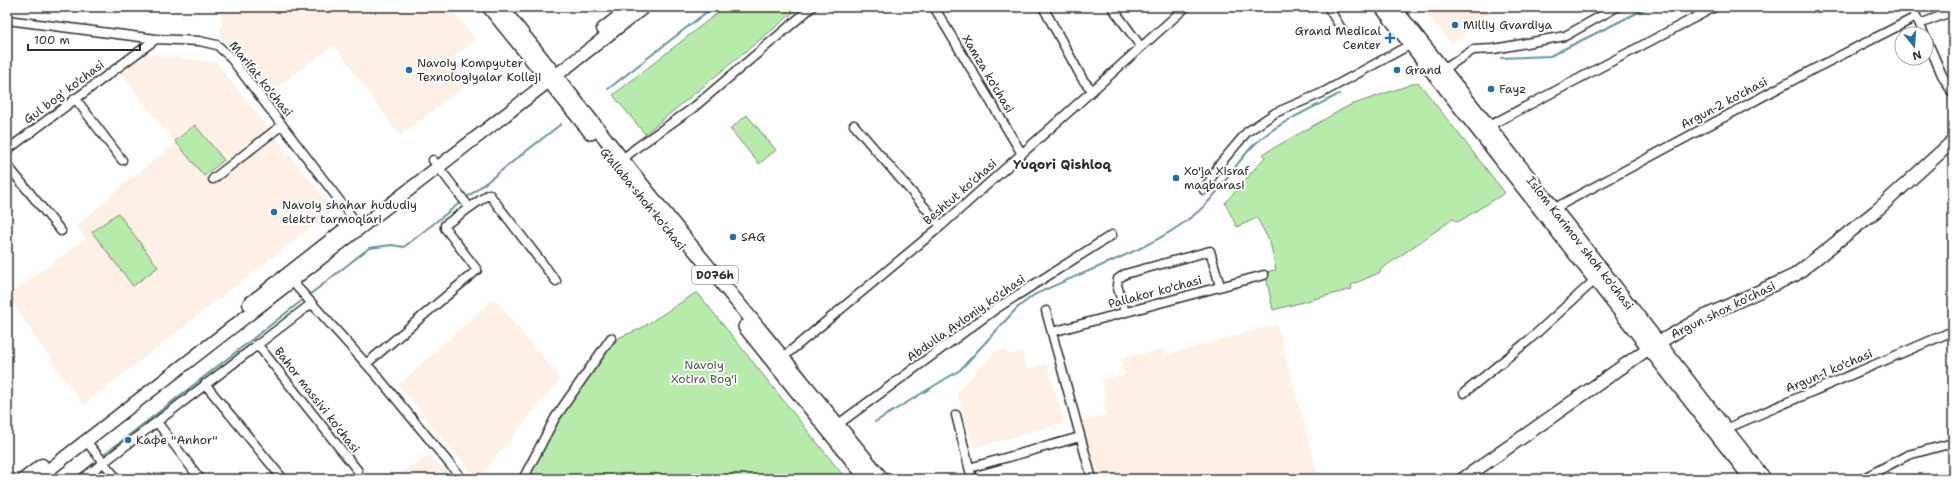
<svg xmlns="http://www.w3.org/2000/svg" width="1960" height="486" font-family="'Shantell Sans',sans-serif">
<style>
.built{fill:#fef0e6}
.green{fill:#b7ebac;stroke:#718b6c}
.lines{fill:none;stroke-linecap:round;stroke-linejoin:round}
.stream{stroke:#639499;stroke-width:2}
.street-casing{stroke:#2b2b2b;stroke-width:11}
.secondary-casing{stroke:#2b2b2b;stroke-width:15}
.primary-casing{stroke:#2b2b2b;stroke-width:16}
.street{stroke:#fff;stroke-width:8}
.secondary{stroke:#fff;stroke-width:12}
.primary{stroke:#fff;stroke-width:13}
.poi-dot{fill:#1f6fb2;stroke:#fff;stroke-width:1.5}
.labels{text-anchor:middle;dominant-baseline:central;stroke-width:4;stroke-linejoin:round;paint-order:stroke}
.shield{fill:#fff;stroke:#6b6b6b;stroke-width:1}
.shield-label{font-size:11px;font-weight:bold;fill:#2b2b2b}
.poi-label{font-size:12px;fill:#2b2b2b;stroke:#fff;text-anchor:start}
.street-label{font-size:12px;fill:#2b2b2b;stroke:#fff}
.park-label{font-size:12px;fill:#4e5b4b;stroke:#fff}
.neighbourhood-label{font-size:13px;font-weight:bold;fill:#2b2b2b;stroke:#fff}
</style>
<rect width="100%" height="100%" fill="#fff"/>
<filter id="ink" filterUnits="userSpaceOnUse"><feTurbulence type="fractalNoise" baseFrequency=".025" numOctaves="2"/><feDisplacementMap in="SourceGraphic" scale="8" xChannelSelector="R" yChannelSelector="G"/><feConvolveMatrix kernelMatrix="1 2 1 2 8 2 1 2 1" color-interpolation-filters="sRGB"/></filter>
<g filter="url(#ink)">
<path class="built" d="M220,7H450L476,40L453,57L474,80L400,136L334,45L267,95L219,35L222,23Z
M1421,7H1498L1451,44Z
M145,54L216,62L334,210L83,405L7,296L86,238L76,226L124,184L175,143L120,73Z
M494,298L560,379L478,479L398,385Z
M1277,324L1319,479H1096L1082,421L1106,415L1104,399L1106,397L1102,379L1124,375L1120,359L1164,349L1166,355Z
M1005,348L1009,355L1022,351L1027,369L1047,363L1064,423L973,448L957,392L996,351Z
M430,455L453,479H387L394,476Z"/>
<path class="green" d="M725,7H800L645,134L613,95Z
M1418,82L1505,193L1458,222L1453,219L1380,270L1381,272L1351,285L1352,289L1273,310L1265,272L1276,270L1270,242L1257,218L1237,227L1225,203L1265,157L1263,154L1348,106Z
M747,115L776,150L759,164L730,129Z
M195,125L224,160L204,176L175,141Z
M118,213L158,267L133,286L92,232Z
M697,292L846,479H528L561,414L611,346L620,337L640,329Z"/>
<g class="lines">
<path class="stream" d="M1501,58L1550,56L1649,7
M608,89L713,7
M465,199L561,124
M308,296L369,248L392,245L404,247L461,202
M875,422L960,370L1017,308L1034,295C1087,269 1148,252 1194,215C1217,197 1230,171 1249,150C1273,124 1309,110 1339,94
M101,457L304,299
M74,479L98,460"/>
<defs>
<path id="street" d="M934,7L1022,154
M1043,7L1083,80L1092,90
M1112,7L1141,47
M1328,7L1342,30
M1912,7L1924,34
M7,20L156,39L199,41L217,45L230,57L355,221
M1920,24L1953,11
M1926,38L1942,75L1953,94
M1440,72L1473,50L1494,49L1565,36L1617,7
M75,98L122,160
M854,125L941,226
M1485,128L1715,7
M7,150L156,39
M623,159L636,148L693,108L812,7
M433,160L469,207
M7,165L61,231
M213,179L282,125
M1204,190L1219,165L1247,132L1275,113L1322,93L1415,42
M1551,210L1812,70L1916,17
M289,278L378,377L462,479
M1046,311L1092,479
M1125,312L1117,285L1118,279L1125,274L1210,251L1220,286
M1052,332L1264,275
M257,344L358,471
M782,358L941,226L1186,7
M366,364L477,270L445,228V225L489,194L556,281
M205,384L283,479
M1464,393L1529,340L1596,279
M956,415L972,479
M157,422L200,479
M837,425L997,308L1112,235
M1723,430L1953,331
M86,441L117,479
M969,468L1080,437
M82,479L311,304
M523,479L555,418L611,338
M1862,479L1908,455L1953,443"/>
<path id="secondary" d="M1381,7L1751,479
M1394,7L1570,228L1765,479
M603,29L631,7
M249,304L350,225
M24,479L42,465
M37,479L644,7
M1463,479L1649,348L1701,318L1795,275L1876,211L1953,141"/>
<path id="primary" d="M489,7L591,133
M501,7L671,221L882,479
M745,327L867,479"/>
</defs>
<use href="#street" class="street-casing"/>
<use href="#secondary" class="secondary-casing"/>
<use href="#primary" class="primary-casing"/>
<use href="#street" class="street"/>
<use href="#secondary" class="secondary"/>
<use href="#primary" class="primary"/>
</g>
</g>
<g class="poi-dot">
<circle cx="1455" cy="25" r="4"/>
<path d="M1388 32h4v4h4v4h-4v4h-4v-4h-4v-4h4z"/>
<circle cx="409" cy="70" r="4"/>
<circle cx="1397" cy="70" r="4"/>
<circle cx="1491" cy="89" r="4"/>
<circle cx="1176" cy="178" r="4"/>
<circle cx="274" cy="212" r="4"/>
<circle cx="733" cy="237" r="4"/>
<circle cx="128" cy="440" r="4"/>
</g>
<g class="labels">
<rect class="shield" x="692" y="266" width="46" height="18" rx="3"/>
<g class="shield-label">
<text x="715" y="275">D076h</text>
</g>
<g class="poi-label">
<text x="1463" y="25">Milliy Gvardiya</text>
<text x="1381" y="31" text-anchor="end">Grand Medical<tspan x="1381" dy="14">Center</tspan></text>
<text x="417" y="63">Navoiy Kompyuter<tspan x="417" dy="14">Texnologiyalar Kolleji</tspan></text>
<text x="1405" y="70">Grand</text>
<text x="1499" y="89">Fayz</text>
<text x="1184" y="171">Xo'ja Xisraf<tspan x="1184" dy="14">maqbarasi</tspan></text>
<text x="282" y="205">Navoiy shahar hududiy<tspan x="282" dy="14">elektr tarmoqlari</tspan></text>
<text x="741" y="237">SAG</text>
<text x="136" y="440">Кафе "Anhor"</text>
</g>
<g class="street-label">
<text transform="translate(988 74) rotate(59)">Xamza ko'chasi</text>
<text transform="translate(261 79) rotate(51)">Marifat ko'chasi</text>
<text transform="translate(64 92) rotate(-37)">Gul bog' ko'chasi</text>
<text transform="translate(1724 103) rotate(-28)">Argun-2 ko'chasi</text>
<text transform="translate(960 192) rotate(-41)">Beshtut ko'chasi</text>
<text transform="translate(643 199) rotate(51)">G'allaba shoh ko'chasi</text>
<text transform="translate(1580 243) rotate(52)">Islom Karimov shoh ko'chasi</text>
<text transform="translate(1155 292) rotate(-15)">Pallakor ko'chasi</text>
<text transform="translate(1723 310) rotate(-26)">Argun shox ko'chasi</text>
<text transform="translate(966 318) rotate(-35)">Abdulla Avloniy ko'chasi</text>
<text transform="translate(1829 371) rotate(-23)">Argun-1 ko'chasi</text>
<text transform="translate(317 400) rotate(52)">Bahor massivi ko'chasi</text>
</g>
<g class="park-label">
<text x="704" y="365">Navoiy<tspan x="704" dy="14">Xotira Bog'i</tspan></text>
</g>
<g class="neighbourhood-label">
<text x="1062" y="164">Yuqori Qishloq</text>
</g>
</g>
<rect width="1960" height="486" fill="none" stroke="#fff" stroke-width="24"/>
<rect x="12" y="12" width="1936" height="462" fill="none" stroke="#2b2b2b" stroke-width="1.5" filter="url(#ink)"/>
<g transform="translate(1914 46) rotate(163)"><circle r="19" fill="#ffffff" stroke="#aaaaaa"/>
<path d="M0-3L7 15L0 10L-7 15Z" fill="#1f6fb2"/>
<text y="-6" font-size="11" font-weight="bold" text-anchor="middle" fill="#2b2b2b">N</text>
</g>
<path d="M28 44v6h112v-6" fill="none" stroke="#2b2b2b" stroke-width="2"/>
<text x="34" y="44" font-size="12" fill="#2b2b2b" stroke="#ffffff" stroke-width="3" paint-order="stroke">100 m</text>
</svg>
